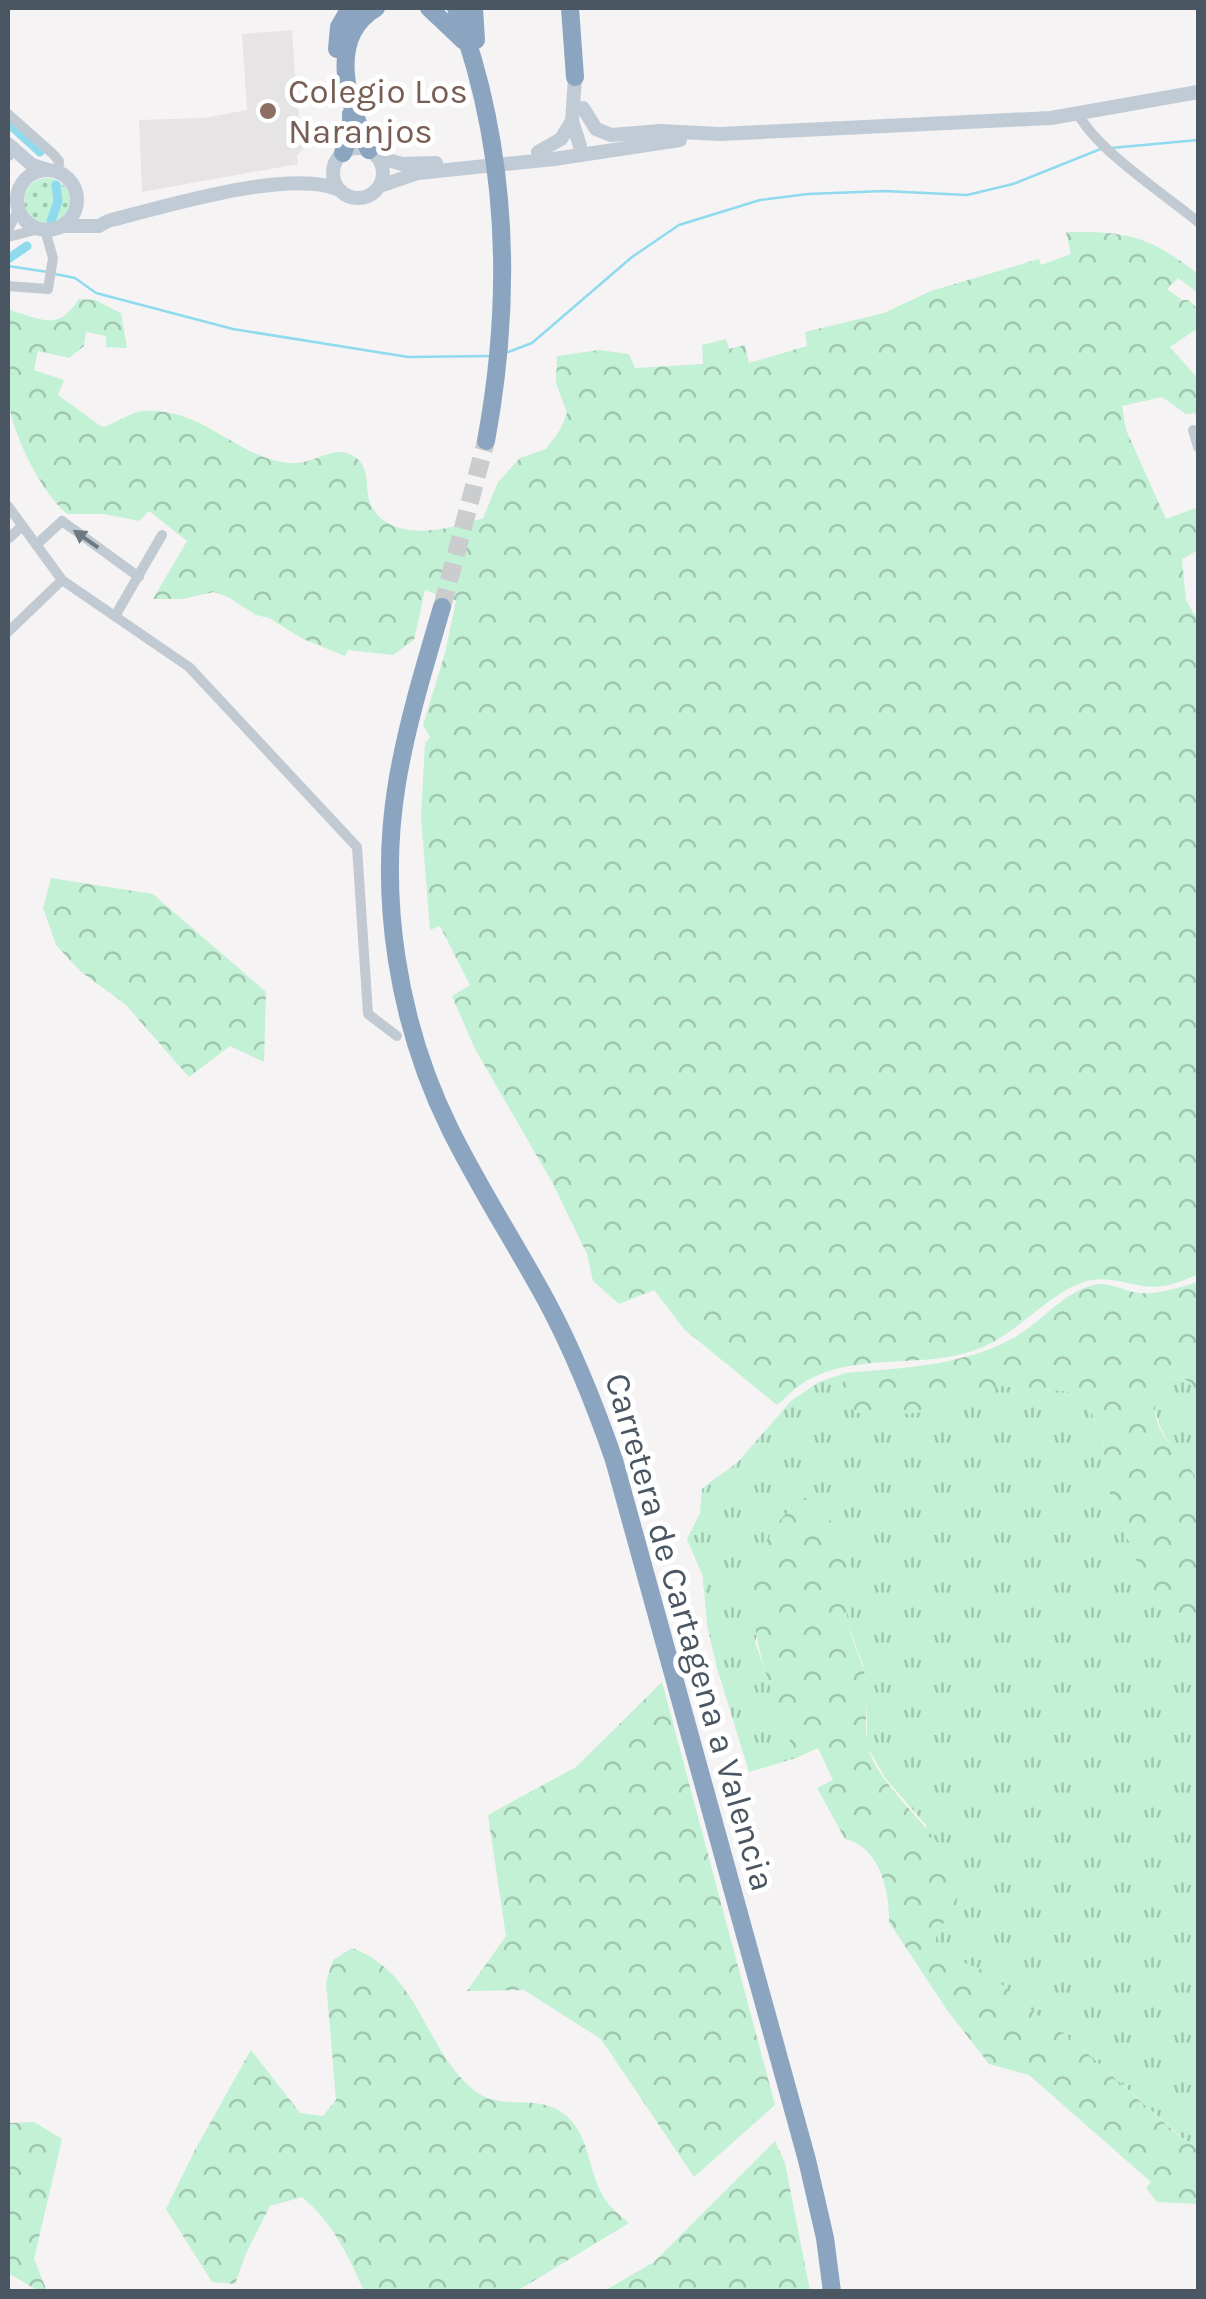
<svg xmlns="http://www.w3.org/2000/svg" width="1206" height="2299" font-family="Karla,sans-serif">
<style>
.education{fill:#e6e4e5}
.grass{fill:url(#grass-tufts)}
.forest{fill:url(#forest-crowns)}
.park{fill:url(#park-dots)}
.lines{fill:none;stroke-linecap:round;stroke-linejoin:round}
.stream{stroke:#90daee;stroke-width:2.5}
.canal{stroke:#90daee;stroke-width:9}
.highway-tunnel{stroke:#caccce;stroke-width:18;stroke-dasharray:18 9;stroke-linecap:butt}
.street{stroke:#c1cad2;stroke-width:10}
.secondary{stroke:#c1cbd6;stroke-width:14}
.highway{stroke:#8ba5c1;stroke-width:18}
.oneway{fill:#6e7983}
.education-dot{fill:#8d6e63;stroke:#fff;stroke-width:4}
.labels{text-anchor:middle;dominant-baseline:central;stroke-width:10;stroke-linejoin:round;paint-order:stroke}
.education-label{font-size:35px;fill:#785e54;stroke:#fff;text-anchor:start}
.street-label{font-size:35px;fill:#4a5661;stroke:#fff}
</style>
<defs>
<pattern id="grass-tufts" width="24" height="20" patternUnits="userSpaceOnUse" patternTransform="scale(2.5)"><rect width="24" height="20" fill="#c3f1d5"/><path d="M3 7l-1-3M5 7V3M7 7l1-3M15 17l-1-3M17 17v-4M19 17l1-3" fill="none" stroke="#a0c6b0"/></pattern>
<pattern id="forest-crowns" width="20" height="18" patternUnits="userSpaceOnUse" patternTransform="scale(2.5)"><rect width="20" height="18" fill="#c3f1d5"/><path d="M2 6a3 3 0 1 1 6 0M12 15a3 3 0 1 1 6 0" fill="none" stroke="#a0c6b0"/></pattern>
<pattern id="park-dots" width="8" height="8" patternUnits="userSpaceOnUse" patternTransform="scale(2.5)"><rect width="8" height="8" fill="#c3f1d5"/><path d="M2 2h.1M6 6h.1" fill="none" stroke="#a0c6b0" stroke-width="1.8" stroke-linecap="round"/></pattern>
</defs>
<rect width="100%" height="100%" fill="#f5f3f3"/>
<path class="education" d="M292,30L297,104L304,148L297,156L298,164L142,192L139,120L204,118L247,110L242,34Z"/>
<path class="grass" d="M845,1373L841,1390L1001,1386L1067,1391L1091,1411L1103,1440L1107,1486L1146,1585L1180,1617L1198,1618V2147L1182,2138L1077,2044L1021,2003L990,1974L957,1960L935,1941L938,1929L926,1825L886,1779L867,1746V1689L863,1665L802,1497L794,1506L755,1642L796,1758L749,1772L717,1668L707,1625L703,1577L687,1539L700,1513L702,1489L709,1483L737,1463L792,1400L819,1382Z
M1175,1375L1188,1381L1198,1391V1481C1177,1456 1128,1400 1175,1375Z"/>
<path class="forest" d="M1066,232C1127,231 1150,236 1198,274V293L1178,278L1167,289L1182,300H1188L1198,309V328L1170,347L1198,379V425L1195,413L1186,414L1162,397L1122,406L1126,430L1166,519L1198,507V550L1182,559L1186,600L1198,621V1274C1187,1279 1174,1285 1162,1286C1136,1290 1114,1274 1087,1281C1052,1290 1016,1335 978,1349C923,1370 859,1351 806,1381C796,1387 786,1397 777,1405L685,1330L654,1290L619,1304L593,1281L587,1254L552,1182L475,1049L452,996L470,985L440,926L430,930L421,817L425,743L430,737L423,725L445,653L456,601L425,590L414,640L393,655L348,650L345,656L303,639L269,618L256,615L228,597L214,592L182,599H153L187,541L149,511L139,521L104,514H67C41,492 12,434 8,399C3,369 7,336 8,306L12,311C45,320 58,331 79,299L95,300L121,313L127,348L106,347V336L86,332L84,346L69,358L38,351L34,370L64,380L58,395L102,427C116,424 131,411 145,411C203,408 236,457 288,463C310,466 330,448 347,453C374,462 363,489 371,505C390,544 450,530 483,518L498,482L520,458L546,449L560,430L567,413L556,383L557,356L599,350L629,354L635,368L703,364L702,345L726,339L729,349L745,345L749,363L807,346L805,332L884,313L931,291L1039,259L1041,265L1071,254Z
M51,878L153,894L266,992L264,1062L230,1046L189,1077L125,1004L80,971L56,945L43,908Z
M1198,1282V1391L1188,1381L1175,1375C1166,1379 1164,1383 1160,1391C1139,1434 1195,1459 1198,1486C1204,1525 1198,1578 1198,1618L1196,1620L1180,1617L1146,1585L1107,1486L1103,1440L1091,1411L1067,1391L1001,1386L926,1412L890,1415L859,1413L843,1405L841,1390L845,1373C903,1368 965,1366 1017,1336C1042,1321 1063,1293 1093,1285C1110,1281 1122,1291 1138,1293C1158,1295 1180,1287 1198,1282Z
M802,1497C824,1503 845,1540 849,1562C853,1579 846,1598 847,1615C849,1640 866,1663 867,1689C868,1706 864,1724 867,1742C874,1788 945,1831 957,1881C964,1913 941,1916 935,1941L957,1960L990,1973L1021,2003L1077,2044L1181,2138L1198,2147V2204L1157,2202L1146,2188L1151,2182L1029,2075L989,2064L947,2010L889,1922C890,1891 879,1846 845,1839L817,1788L833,1780L818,1748L796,1758C770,1684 727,1600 776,1526C783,1515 794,1507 802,1497Z
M662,1682L775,2105L694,2177L601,2039L524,1990L467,1991L506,1936L488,1815L576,1767Z
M352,1948C422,1974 423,2050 475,2091C502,2112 535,2093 563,2113C593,2136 586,2174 607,2202C613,2210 622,2217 629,2223L517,2291H364C348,2255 333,2223 302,2197L270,2206L246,2253L235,2284L212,2282L166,2209L195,2150L251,2050L300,2113L323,2116L336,2100L326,1982L333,1960Z
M34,2122L62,2139L34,2259L47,2291H39L8,2273V2123Z
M775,2141L785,2163L810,2291H604L654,2262Z"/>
<path class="park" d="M24 201a23 23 0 1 1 46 0a23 23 0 1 1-46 0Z"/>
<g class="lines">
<path class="stream" d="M1111,148L1198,140
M8,266L48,272
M55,274L75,278L96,293L233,329L408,357L490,356
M508,352L532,343L632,257L679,225L760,200L808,194L884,191L967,195L1013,184L1103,148"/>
<path class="canal" d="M8,123L40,152
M51,221L58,201L56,185
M8,259L27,246"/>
<path class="highway-tunnel" d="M442,607L486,441"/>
<path class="street" d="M8,114L53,154L59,161L58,172
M1078,114C1099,152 1163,193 1198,222
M8,155L9,156
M8,230L18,210
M8,237L39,229
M8,286L48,289L53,258L45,230
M1193,430L1198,447
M8,506L62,580L189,667L357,847L368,1014L397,1036
M8,539L21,527
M36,545L62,521L139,577
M115,616L162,535
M8,632L62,580"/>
<path class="secondary" d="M575,77L572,121L580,146
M583,108L596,129L611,135L660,131L720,134L1051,118L1198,92
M8,144L32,165L48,170
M333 173a25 25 0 1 1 50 0a25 25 0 1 1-50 0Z
M538,152L561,139L572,121
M378,157L402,164L436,163
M17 200a30 30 0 1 1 60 0a30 30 0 1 1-60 0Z
M380,186L418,173L554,159L680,140
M62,226H99L108,221C160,208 295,166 341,191"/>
<path class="highway" d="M429,8L464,41
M456,8C508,148 513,295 486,441
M474,8L476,40
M570,8L575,77
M337,49L339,27L350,8
M369,150C349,106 325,38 376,8
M343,153L351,131V114
M442,607C425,665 407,723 397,783C378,898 398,1024 450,1129C479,1188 515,1243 546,1300C574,1352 595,1405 614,1460L807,2160L825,2238L832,2292"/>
</g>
<defs><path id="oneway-solid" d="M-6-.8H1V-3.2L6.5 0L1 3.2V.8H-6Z" transform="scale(2.5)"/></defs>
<use class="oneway" href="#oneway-solid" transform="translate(86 539) rotate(-145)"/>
<circle class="education-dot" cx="268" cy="111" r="10"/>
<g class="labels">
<g class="education-label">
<text x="288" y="91">Colegio Los<tspan x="288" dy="40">Naranjos</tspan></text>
</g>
<g class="street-label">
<text transform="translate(690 1632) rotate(74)">Carretera de Cartagena a Valencia</text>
</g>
</g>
<rect width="1206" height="2299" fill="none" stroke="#4a5661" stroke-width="20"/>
</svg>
